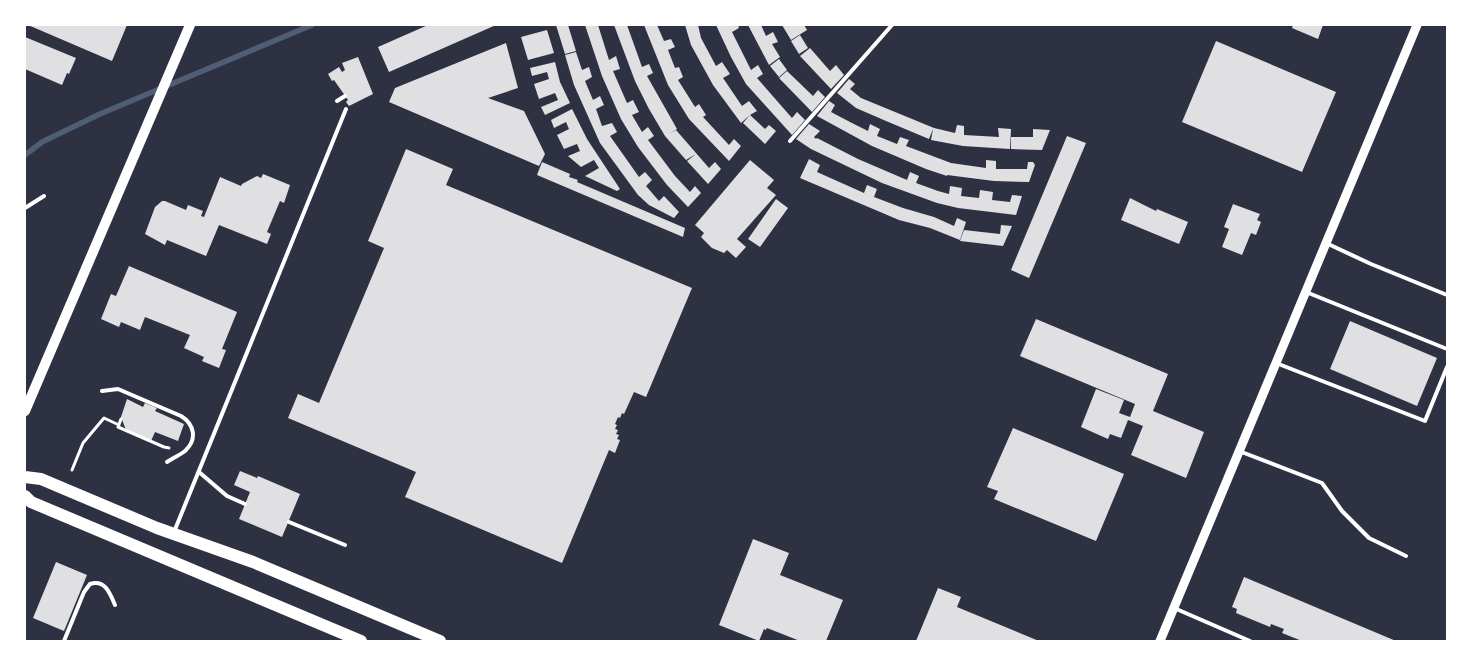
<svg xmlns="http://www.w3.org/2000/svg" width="1472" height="666" font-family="Lora,serif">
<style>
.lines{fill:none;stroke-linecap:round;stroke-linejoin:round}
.stream{stroke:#4f5d75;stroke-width:5.5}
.building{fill:#e0e0e3}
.path{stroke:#fff;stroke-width:3}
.service{stroke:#fff;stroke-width:4}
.tertiary{stroke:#fff;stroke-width:9}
.secondary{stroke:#fff;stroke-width:10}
.primary{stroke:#fff;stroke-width:12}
</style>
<rect width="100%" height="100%" fill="#2d3142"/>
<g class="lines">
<path class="stream" d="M25,155L42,142L100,114L312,25"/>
</g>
<path class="building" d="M28,25H127L112,61Z
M428,25H496L389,72L378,47Z
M556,25H568L576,51L565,54Z
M585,25H598L609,60L616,56L620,69L613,71L627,103L633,100L639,112L632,115L642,132L648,127L654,136L648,140L675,176L690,192L695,186L701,193L688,207L667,185L638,147L621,119L602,76Z
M614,25H627L642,67L649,64L653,73L647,76L677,129L670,133L676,130L709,168L715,162L721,169L708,184L687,161L696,154L686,160L665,136L649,109L635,81Z
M644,25H657L664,41L671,39L675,47L668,50L675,68L679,67L683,77L678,80L695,107L699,104L706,115L703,117L729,145L734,139L741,146L729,161L689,119L668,85Z
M685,25H698L701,38L716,66L722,62L730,74L723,78L742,106L749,101L757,111L750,115L765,129L769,125L776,131L765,144L743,123L750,115L741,123L713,85L691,45Z
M716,25H738L739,28L732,32L751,70L758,65L763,74L757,78L792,118L797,112L805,120L792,135L746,84L731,57Z
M748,25H761L766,36L773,32L778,42L772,44L780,57L769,65Z
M782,25H804L807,30L791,40Z
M1293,25H1323L1318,39L1292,28Z
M547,30L554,53L528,60L521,37Z
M800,35L808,48L799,54L791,41Z
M25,37L76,58L69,74L67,73L62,85L25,69Z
M1216,41L1336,92L1302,172L1182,122Z
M506,43L518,88L488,98L524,111L545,154L539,166L389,102L395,88Z
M810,48L830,71L836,65L844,75L831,89L800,56Z
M576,52L582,70L589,67L592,77L585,81L593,100L600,96L604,105L596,109L602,126L612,123L617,132L610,136L639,177L645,172L652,180L646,186L659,201L664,196L679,212L674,218L649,205L638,195L600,143L574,85L565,55Z
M358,57L373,94L349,106L346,102L348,100L334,80L332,81L328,74L339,67L342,72L345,70L342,63Z
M779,59L787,70L779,77L770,66Z
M555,62L560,82L570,103L545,115L541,107L558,100L555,93L539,99L534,84L549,79L547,72L532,76L530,68Z
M787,71L813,96L818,90L825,97L812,112L779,78Z
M849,79L855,84L850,89L861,98L934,128L955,133L957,125L964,126V135L999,137L998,128L1011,129L1010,149L963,146L931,140L933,129L929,139L886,121L856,108L837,93Z
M829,101L835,105L831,112L850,122L868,131L870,124L880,129L877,136L897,144L900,137L909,140L906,146L951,163L986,168V160L996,161V169H1027L1028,162H1033L1035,165L1029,182L994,181L947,175V176L926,169L872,146L817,116Z
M572,109L587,139L620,189L617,191L585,176L599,168L594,160L581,167L568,156L580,151L577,144L564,149L557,135L569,129L566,122L554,128L551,120Z
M809,124L820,131L814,137L816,139L817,138L858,159L907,180L910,172L919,176L916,183L938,191L949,194L950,186L962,188L961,196L979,198L980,190L993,192L992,200L1010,202L1012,195L1022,196L1016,215L958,208L937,203L882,183L811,149L796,139Z
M1033,129L1050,130L1042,150L1011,149V137H1033Z
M1067,136L1086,143L1029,278L1011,270Z
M406,149L453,169L446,185L692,288L646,397L634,392L624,414L622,413L620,418L618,417L615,424L617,425L615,429L618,430L616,434L619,435L617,439L620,440L615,453L609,450L562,563L405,497L416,472L288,418L298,394L319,403L384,248L368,241Z
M809,159L820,165L817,172L864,193L867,185L877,189L874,197L903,208L934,217L954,226L957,218L966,222L960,240L930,228L899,220L800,178Z
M750,160L774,180L767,188L776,195L737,239L746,247L736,258L727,250L724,253L712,248L701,237L704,233L695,225Z
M542,162L570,174L569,177L578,180L577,182L685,228L683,237L537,175Z
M263,174L290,185L284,203L280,201L267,232L271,234L267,244L219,225L206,256L167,240L165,245L145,234L155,207L162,201H165L186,210L188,205L203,211L201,216L204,217L220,177L241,186L242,184L257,176L261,178Z
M1130,198L1156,211L1157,209L1188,222L1179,244L1121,220Z
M776,199L788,208L760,247L748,239Z
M1233,204L1260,214L1257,220L1261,222L1256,235L1251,233L1242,255L1222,247L1229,229L1224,227Z
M1001,225L1012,226L1003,246L960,241L964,230L1000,234Z
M129,266L237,312L222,349L226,350L219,368L202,361L204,357L184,348L190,335L145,317L140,330L121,322L119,327L101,319L111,294L116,296Z
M1036,319L1168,374L1153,411L1204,432L1186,478L1131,455L1143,426L1128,420L1121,438L1110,434L1108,439L1081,427L1096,389L1124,400L1119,413L1130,417L1135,404L1020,356Z
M1350,321L1437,358L1417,406L1330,369Z
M127,399L143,407L145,403L157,408L155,411L184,424L178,441L155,432L151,441L126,430L121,417Z
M1013,428L1124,474L1096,541L994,499L998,491L987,487Z
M240,471L257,478L258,476L300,494L282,537L239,519L250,492L234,485Z
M753,539L789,553L780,575L843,600L826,641H800L767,628L766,630L764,629L759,641L719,625Z
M56,562L87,575L64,631L33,618Z
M1244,577L1396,641H1302L1282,633L1284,629L1271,624L1270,627L1236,613L1237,609L1232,607Z
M938,588L961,597L957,607L1039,641H916Z"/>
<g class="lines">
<path class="path" d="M121,419L118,427L164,447L169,448
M72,470L83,443L104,418L119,425"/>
<path class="service" d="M337,101L345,96
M790,141L892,25
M25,208L44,196
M1326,243L1371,264L1447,295
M1306,292L1447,349
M1276,363L1425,421L1447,367
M102,391L118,389L181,416C194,424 198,439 185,451C180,455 173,458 167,462
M1239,451L1322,483L1342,511L1369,538L1406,556
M199,472L227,496L245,504
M289,522L345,545
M174,532L346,109
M1174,608L1250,641
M64,641L84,592L90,584C105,579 110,593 115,605"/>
<path class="tertiary" d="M1160,641L1417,25"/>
<path class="secondary" d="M25,411L190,25"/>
<path class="primary" d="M25,477L41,479L157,528L253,562L440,641
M25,496L31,502L361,641"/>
</g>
<rect width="1472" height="666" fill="none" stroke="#ffffff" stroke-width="52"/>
</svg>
